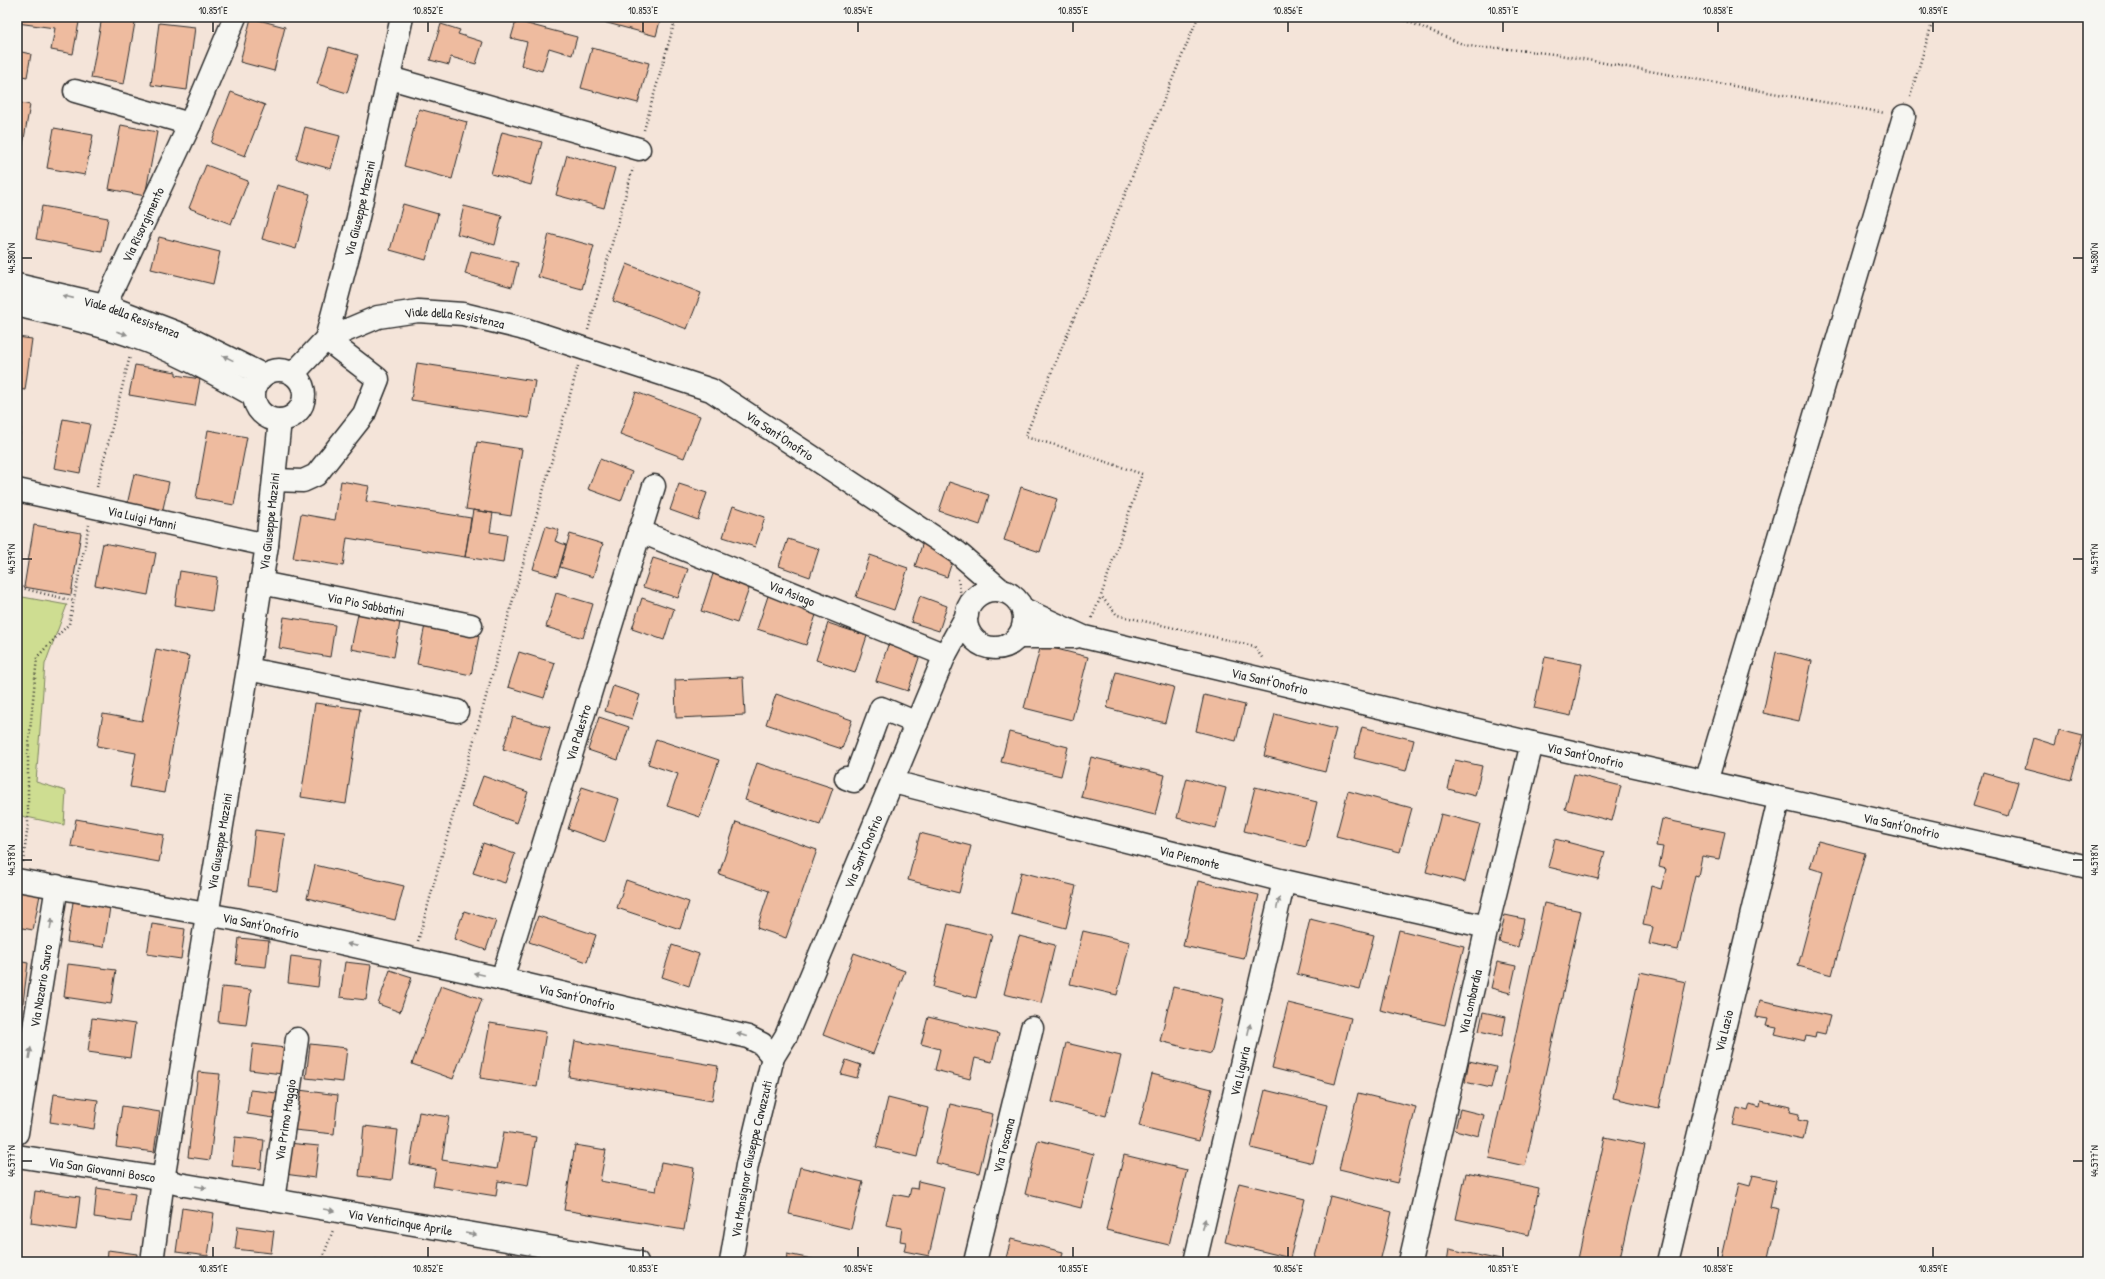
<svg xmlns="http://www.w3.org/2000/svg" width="2105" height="1279" font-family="'Patrick Hand',sans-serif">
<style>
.green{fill:#cedd91;stroke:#7c845e}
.building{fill:#eebb9f;stroke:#2b2b2b}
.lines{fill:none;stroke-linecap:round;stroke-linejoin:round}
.minor-casing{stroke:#2b2b2b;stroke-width:25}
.path{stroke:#2b2b2b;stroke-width:2.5;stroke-dasharray:1 3;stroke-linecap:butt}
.minor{stroke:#f6f6f2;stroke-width:22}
.oneway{fill:#90908e}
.ticks{fill:none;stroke:#2b2b2b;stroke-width:1.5}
.labels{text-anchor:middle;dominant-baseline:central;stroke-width:3.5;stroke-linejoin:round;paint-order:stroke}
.street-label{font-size:13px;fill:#2b2b2b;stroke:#f6f6f2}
.neatline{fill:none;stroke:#2b2b2b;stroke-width:1.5}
.ticks-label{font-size:10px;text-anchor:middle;fill:#2b2b2b}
</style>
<rect width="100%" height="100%" fill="#f4e4d9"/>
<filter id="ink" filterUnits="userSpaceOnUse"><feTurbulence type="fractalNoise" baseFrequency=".025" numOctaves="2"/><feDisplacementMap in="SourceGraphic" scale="8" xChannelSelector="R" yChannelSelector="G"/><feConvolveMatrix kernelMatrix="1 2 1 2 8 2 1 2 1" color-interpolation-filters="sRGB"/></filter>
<g filter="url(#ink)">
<path class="green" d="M17,596L67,605L45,664L36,782L66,791L64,825L17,815Z"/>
<path class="building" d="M17,17H80L73,54L51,50L55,28L17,23Z
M102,17H136L124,84L91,78Z
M597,17H661L656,36L596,20Z
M251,18L285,27L274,71L240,62Z
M516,21L577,37L572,55L549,48L542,71L521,65L527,42L511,38Z
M159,23L195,27L187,90L151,85Z
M441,24L460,30L458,34L483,42L476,64L451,57L449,65L430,60Z
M329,47L358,55L347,93L317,84Z
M592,48L649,63L638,103L581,88Z
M17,51L31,54L27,77L17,75Z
M231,92L265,105L245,156L211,143Z
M17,102L30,105L20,161L17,160Z
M419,109L467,122L452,179L404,166Z
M121,125L157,132L145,196L109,189Z
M305,127L340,136L331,169L296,159Z
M54,128L93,135L85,175L47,168Z
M502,132L542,142L531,185L491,174Z
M567,155L615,168L604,208L556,195Z
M206,165L248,181L231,224L189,208Z
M277,185L310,194L296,249L262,239Z
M403,204L438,214L426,260L390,250Z
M42,206L108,218L102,252L36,239Z
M464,206L502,216L495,245L457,234Z
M549,234L594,246L582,289L538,277Z
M159,237L220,252L213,284L151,269Z
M471,251L518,263L512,287L465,274Z
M627,264L701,293L687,329L613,301Z
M17,337L32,339L25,390L17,389Z
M417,363L535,381L529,418L411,400Z
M135,365L176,372V375L200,379L195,406L129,395Z
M636,392L700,416L684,458L620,434Z
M63,419L90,424L80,473L54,468Z
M17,428H21L17,451Z
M208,430L247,437L234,505L196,498Z
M477,442L522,449L511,516L466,509Z
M600,459L632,472L621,501L588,489Z
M134,474L169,482L162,513L127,505Z
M341,481L369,486L366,501L471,518L465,557L347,538L343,566L293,558L301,514L335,520Z
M949,482L989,495L980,525L939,511Z
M679,484L707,493L698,520L670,510Z
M1021,487L1057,499L1040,552L1004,540Z
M733,506L765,517L755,547L723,537Z
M473,510L493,513L490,532L507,535L503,563L465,557Z
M34,525L81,533L71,595L24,587Z
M546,526L559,530L555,541L566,545L557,576L533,569Z
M570,534L603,544L593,577L560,567Z
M788,539L819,549L810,577L779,566Z
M923,542L955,553L947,577L915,566Z
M103,543L156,553L148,595L95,585Z
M870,555L908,568L894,610L856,597Z
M653,558L688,569L678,598L643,587Z
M180,571L217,577L212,611L175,605Z
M713,574L750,586L737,623L701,611Z
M556,593L593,604L583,638L546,627Z
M768,596L817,612L806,645L757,629Z
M920,596L947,606L939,631L911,622Z
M642,598L674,609L664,640L632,629Z
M358,614L400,622L394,657L351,649Z
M284,617L335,625L330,657L279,648Z
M828,623L867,636L855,673L816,660Z
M425,625L479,636L471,675L417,664Z
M888,645L920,655L908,691L876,681Z
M1041,645L1088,657L1072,720L1024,708Z
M156,649L189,656L164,793L130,787L136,753L97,746L103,714L142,721Z
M519,652L555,663L544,698L508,687Z
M1776,652L1812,661L1799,721L1763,713Z
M1545,657L1582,664L1571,716L1534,708Z
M1116,672L1174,687L1165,723L1107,708Z
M743,677L745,715L676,718L675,680Z
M613,686L640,695L632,719L605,711Z
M776,694L852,720L842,749L766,724Z
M1204,695L1245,705L1236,741L1196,731Z
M315,703L360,709L346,804L301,797Z
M1275,714L1336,729L1325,772L1264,756Z
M513,717L550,727L540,760L503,749Z
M599,717L629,727L618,760L588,750Z
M1362,727L1414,740L1406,771L1354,758Z
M2059,730L2083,736L2071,780L2025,768L2033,738L2055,745Z
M1009,732L1068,747L1061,776L1001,762Z
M656,739L719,760L700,817L667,806L678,774L648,764Z
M1091,757L1165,775L1155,815L1081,797Z
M1455,760L1482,766L1475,796L1448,789Z
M757,763L833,788L820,825L745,800Z
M1983,772L2018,782L2008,816L1973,806Z
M1574,774L1621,786L1612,821L1565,809Z
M483,776L528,792L517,823L472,806Z
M1187,778L1226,788L1216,828L1177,818Z
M582,787L619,799L605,842L568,829Z
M1255,787L1317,802L1306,847L1244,831Z
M1348,791L1412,808L1400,852L1336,836Z
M1441,814L1480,824L1465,882L1426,872Z
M76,819L164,835L159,862L71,846Z
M1662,819L1725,832L1719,859L1702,856L1698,876L1695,875L1678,950L1649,944L1653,927L1643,925L1651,886L1661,889L1666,869L1659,867L1663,847L1656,846Z
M736,822L817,850L786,938L757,928L769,891L719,874Z
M255,830L285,834L277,890L248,886Z
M920,833L971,846L959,893L908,880Z
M1555,839L1605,852L1598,879L1548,867Z
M1818,841L1865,853L1832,975L1798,966L1823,872L1810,868Z
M483,843L515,854L505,883L473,873Z
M315,865L404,886L395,920L307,898Z
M1021,872L1076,886L1066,928L1011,914Z
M626,880L689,902L680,929L617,908Z
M1198,881L1259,895L1244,959L1183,946Z
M17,891L40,895L33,930L17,927Z
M73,902L110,907L104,947L67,942Z
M1544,903L1581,911L1525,1166L1489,1158Z
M464,911L496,921L486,950L454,939Z
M1505,915L1524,919L1518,947L1499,942Z
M538,916L596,935L587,962L529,942Z
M1310,919L1374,935L1360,989L1297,974Z
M152,924L185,929L181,959L147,954Z
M948,924L992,935L976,998L933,987Z
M1399,930L1464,946L1445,1025L1380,1010Z
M1083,931L1130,942L1117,995L1070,984Z
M1019,936L1055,945L1041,1003L1004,994Z
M239,938L269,941L266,967L236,964Z
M672,945L699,954L689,986L662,977Z
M854,953L905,971L873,1054L823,1035Z
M291,956L321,960L318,987L288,983Z
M17,961L28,963L23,1003H17Z
M345,962L371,965L366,1000L340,997Z
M1497,962L1516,966L1510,993L1491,988Z
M68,964L116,970L111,1004L64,997Z
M390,970L412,977L400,1012L378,1004Z
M1640,972L1686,982L1659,1108L1613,1098Z
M441,985L482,999L453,1079L412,1064Z
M222,987L251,990L246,1025L218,1022Z
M1173,987L1224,999L1211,1054L1160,1041Z
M1760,1000L1830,1016L1825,1034L1816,1032L1815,1038L1806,1036L1805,1041L1775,1034L1777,1028L1766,1026L1768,1019L1756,1017Z
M1288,1003L1351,1018L1335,1084L1272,1068Z
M1483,1012L1506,1017L1502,1036L1479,1031Z
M928,1017L999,1034L992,1062L975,1058L970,1079L935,1070L940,1049L921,1044Z
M92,1018L135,1024L130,1058L88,1052Z
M17,1023L23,1024L19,1052H17Z
M490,1023L546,1032L537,1087L480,1078Z
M575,1041L718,1066L712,1101L569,1077Z
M1066,1043L1121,1056L1106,1116L1052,1102Z
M253,1044L285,1048L282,1074L250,1070Z
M310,1044L347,1048L343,1082L306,1078Z
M846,1060L861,1065L857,1078L841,1074Z
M1469,1061L1496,1067L1491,1088L1465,1082Z
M198,1072L220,1074L210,1160L188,1157Z
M1152,1074L1212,1089L1199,1141L1139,1126Z
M250,1090L277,1093L274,1118L247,1114Z
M299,1090L338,1095L334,1134L294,1130Z
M1265,1090L1327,1105L1313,1163L1251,1148Z
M1358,1093L1416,1107L1397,1183L1339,1169Z
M54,1094L98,1100L94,1129L50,1122Z
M888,1098L928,1108L917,1157L876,1147Z
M1761,1101L1791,1107L1790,1112L1799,1114L1798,1120L1807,1122L1803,1140L1733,1125L1737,1108L1748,1111L1750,1104L1760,1107Z
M950,1104L993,1114L979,1173L936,1163Z
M122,1106L160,1112L154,1152L116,1147Z
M1460,1109L1484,1115L1479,1136L1455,1130Z
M419,1112L449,1117L442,1160L497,1169L504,1132L536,1137L528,1186L498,1181L496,1196L433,1186L436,1169L410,1164Z
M364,1126L398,1130L392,1180L359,1176Z
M235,1137L264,1140L261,1169L232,1166Z
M1605,1137L1645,1145L1619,1262H1591L1578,1259Z
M1038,1140L1094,1154L1081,1208L1025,1194Z
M288,1143L319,1146L315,1178L284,1174Z
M575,1145L606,1150L600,1181L656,1191L661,1162L694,1168L684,1230L564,1210Z
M1124,1155L1187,1170L1169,1245L1106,1230Z
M800,1167L863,1182L851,1229L789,1214Z
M1466,1173L1539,1188L1529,1235L1456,1219Z
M1753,1175L1776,1180L1770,1207L1779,1209L1767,1262H1721L1739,1183L1750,1186Z
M918,1181L944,1187L929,1256L904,1251L906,1242L900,1241L902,1228L886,1225L893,1194L909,1197L911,1188L917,1189Z
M1239,1183L1305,1199L1290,1258L1225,1242Z
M97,1188L135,1194L131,1222L94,1217Z
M35,1191L80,1197L76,1230L31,1223Z
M1330,1196L1392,1212L1380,1262H1337L1315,1257Z
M182,1208L214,1213L208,1256L176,1252Z
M238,1226L274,1231L271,1253L235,1249Z
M1011,1239L1063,1252L1061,1262H1005Z
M1449,1249L1505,1261V1262H1447Z
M108,1250L137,1254L136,1262H107Z
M787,1254L822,1261V1262H786Z
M22,1259L45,1262H21Z
M375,1259L392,1262H374Z"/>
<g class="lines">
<defs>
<g id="minor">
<path d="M390,78L639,149"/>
<path d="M75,91L190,124"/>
<path id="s1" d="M17,285L104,305L180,334L263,375"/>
<path d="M17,305C57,315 97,323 135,337C176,351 215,374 253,395"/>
<path id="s2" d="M96,324L190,124L235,17"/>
<path id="s3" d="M326,339L378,317L418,311L463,314L521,328L711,390L958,553L1002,591"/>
<circle cx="279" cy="395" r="25"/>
<path id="s4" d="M293,374L326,339L357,222L402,17"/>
<path d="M274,480L303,481L316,475L364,414L378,379L326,339"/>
<path id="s5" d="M17,490L267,545"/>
<path id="s6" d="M639,531L945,655"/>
<path id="s7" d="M261,583L471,625"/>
<circle cx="995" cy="619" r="29"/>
<path id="s8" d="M1023,609L1084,637L1532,743L2088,867"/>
<path d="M1018,637H1075"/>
<path d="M248,669L457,711"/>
<path d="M846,778L854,781L881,708L917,723"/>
<path id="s9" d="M893,782L1284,881L1487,927"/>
<path d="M1706,782L1904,116"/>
<path id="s10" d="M17,880L234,919L502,979L748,1037L762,1044L773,1057"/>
<path id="s11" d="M502,979L654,486"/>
<path id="s12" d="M17,1133L57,886"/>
<path id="s13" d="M17,1156L153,1177L179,1184L637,1262"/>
<path id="s14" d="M273,1200L297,1039"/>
<path id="s15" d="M152,1262L163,1180L248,669L267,545L280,420"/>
<path id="s16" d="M731,1262L747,1165L773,1057L786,1036L945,655L967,615"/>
<path id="s17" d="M975,1262L1032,1028"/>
<path id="s18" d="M1195,1262L1284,881"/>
<path id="s19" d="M1410,1262L1487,927L1532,743"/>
<path id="s20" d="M1668,1262L1779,800"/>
</g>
</defs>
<use href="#minor" class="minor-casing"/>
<path class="path" d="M1198,17L1025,437L1059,446L1142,474L1101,596L1117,615L1254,646L1263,659
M1397,17L1465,45L1481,48H1500L1554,54L1885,113
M1910,97L1934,17
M644,130L676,17
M588,330L633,168
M97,487L130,356
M958,579L961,596
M17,587L74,601
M1092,618L1101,596
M23,862L28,825V753L37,657L69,624L89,525
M418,941L578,366
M321,1262L333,1230"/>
<use href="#minor" class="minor"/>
</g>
<defs><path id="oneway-solid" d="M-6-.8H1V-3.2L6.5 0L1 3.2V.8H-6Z"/></defs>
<g class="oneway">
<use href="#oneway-solid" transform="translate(68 297) rotate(-167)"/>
<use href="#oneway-solid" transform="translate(122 333) rotate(18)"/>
<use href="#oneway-solid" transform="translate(228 358) rotate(-154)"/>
<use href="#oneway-solid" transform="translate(1278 903) rotate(-77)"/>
<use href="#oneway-solid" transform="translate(51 924) rotate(-81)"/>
<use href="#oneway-solid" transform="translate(352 945) rotate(-167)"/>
<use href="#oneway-solid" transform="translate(479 974) rotate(-168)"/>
<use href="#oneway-solid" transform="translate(1249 1029) rotate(-77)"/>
<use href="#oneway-solid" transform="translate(742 1035) rotate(-166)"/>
<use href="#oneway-solid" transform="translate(30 1053) rotate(-81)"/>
<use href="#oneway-solid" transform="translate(201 1187) rotate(10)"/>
<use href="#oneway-solid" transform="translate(329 1210) rotate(10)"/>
<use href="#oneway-solid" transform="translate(1204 1224) rotate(-77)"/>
<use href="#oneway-solid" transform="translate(471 1234) rotate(10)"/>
</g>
</g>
<path class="ticks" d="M213,22V32M428,22V32M643,22V32M858,22V32M1073,22V32M1288,22V32M1503,22V32M1718,22V32M1933,22V32M22,258H32M2073,258H2083M22,559H32M2073,559H2083M22,860H32M2073,860H2083M22,1161H32M2073,1161H2083M213,1247V1257M428,1247V1257M643,1247V1257M858,1247V1257M1073,1247V1257M1288,1247V1257M1503,1247V1257M1718,1247V1257M1933,1247V1257"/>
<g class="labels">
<g class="street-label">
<text stroke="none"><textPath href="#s4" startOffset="183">Via Giuseppe Mazzini</textPath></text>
<text stroke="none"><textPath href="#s2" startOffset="110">Via Risorgimento</textPath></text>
<text stroke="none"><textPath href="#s1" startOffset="119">Viale della Resistenza</textPath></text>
<text stroke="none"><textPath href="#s3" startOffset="134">Viale della Resistenza</textPath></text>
<text stroke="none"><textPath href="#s3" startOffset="484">Via Sant'Onofrio</textPath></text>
<text stroke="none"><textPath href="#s5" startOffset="128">Via Luigi Manni</textPath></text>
<text stroke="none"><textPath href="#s15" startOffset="750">Via Giuseppe Mazzini</textPath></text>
<text stroke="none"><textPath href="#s6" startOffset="165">Via Asiago</textPath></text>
<text stroke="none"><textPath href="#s7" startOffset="107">Via Pio Sabbatini</textPath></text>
<text stroke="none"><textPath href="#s8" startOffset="258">Via Sant'Onofrio</textPath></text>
<text stroke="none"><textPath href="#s11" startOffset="258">Via Palestro</textPath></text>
<text stroke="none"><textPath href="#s8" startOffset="582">Via Sant'Onofrio</textPath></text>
<text stroke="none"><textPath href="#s8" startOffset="906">Via Sant'Onofrio</textPath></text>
<text stroke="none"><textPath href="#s15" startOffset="426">Via Giuseppe Mazzini</textPath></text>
<text stroke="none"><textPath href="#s16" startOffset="434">Via Sant'Onofrio</textPath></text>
<text stroke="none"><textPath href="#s9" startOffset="306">Via Piemonte</textPath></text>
<text stroke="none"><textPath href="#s10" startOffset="248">Via Sant'Onofrio</textPath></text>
<text stroke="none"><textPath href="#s12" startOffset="149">Via Nazario Sauro</textPath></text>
<text stroke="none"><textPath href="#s10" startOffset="572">Via Sant'Onofrio</textPath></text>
<text stroke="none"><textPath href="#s19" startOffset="267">Via Lombardia</textPath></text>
<text stroke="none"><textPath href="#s20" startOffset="238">Via Lazio</textPath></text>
<text stroke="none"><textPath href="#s18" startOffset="196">Via Liguria</textPath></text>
<text stroke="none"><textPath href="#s14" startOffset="81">Via Primo Maggio</textPath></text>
<text stroke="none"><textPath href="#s17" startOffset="120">Via Toscana</textPath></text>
<text stroke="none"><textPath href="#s16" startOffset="105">Via Monsignor Giuseppe Cavazzuti</textPath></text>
<text stroke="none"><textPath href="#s13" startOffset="86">Via San Giovanni Bosco</textPath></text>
<text stroke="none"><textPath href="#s13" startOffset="389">Via Venticinque Aprile</textPath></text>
</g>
</g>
<rect width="2105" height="1279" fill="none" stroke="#f6f6f2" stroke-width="44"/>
<rect x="22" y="22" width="2061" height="1235" class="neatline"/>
<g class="ticks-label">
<text x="213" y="14">10.851°E</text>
<text x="428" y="14">10.852°E</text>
<text x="643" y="14">10.853°E</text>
<text x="858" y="14">10.854°E</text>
<text x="1073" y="14">10.855°E</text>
<text x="1288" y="14">10.856°E</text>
<text x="1503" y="14">10.857°E</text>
<text x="1718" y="14">10.858°E</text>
<text x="1933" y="14">10.859°E</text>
<text transform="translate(11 258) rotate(-90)" y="4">44.580°N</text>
<text transform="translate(2094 258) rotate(-90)" y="4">44.580°N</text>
<text transform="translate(11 559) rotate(-90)" y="4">44.579°N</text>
<text transform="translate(2094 559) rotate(-90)" y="4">44.579°N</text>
<text transform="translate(11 860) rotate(-90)" y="4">44.578°N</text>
<text transform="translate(2094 860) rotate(-90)" y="4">44.578°N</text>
<text transform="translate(11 1161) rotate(-90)" y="4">44.577°N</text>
<text transform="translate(2094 1161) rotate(-90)" y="4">44.577°N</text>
<text x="213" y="1272">10.851°E</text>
<text x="428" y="1272">10.852°E</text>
<text x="643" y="1272">10.853°E</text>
<text x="858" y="1272">10.854°E</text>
<text x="1073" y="1272">10.855°E</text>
<text x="1288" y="1272">10.856°E</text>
<text x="1503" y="1272">10.857°E</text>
<text x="1718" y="1272">10.858°E</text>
<text x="1933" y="1272">10.859°E</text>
</g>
</svg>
